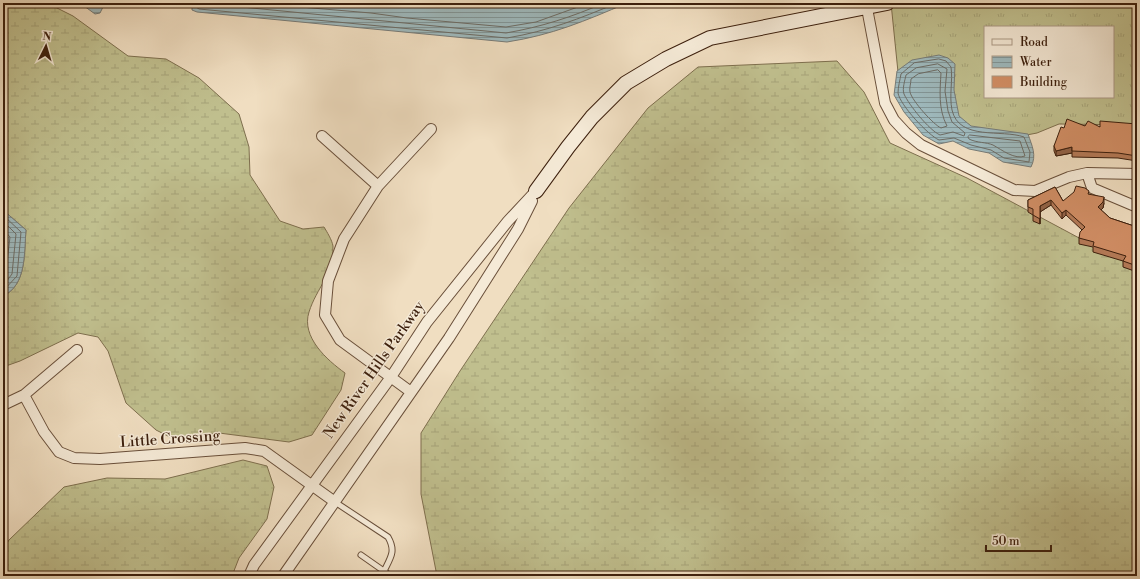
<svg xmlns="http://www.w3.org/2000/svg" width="1140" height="579" font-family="'Libre Bodoni',serif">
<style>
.grass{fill:url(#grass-tufts);stroke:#7e6f4e;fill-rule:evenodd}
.wetland{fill:url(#wetland-marsh);stroke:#7e6f4e}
.water{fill:url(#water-rules);stroke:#777b77}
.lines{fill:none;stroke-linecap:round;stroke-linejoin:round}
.shore{stroke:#6d6c65;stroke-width:1}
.lane-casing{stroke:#694f3a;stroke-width:7}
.street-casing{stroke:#694f3a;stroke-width:12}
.secondary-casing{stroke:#3c1f0d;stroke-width:16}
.lane{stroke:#f5ead7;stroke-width:5}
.street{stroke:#f5ead7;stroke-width:10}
.secondary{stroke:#f5ead7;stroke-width:14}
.wall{fill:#b47a57;stroke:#3c1f0d}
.shaded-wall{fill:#926347;stroke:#3c1f0d}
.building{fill:#d18e65;stroke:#3c1f0d}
.labels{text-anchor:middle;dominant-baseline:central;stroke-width:3;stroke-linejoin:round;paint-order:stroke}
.street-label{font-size:15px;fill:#3c1f0d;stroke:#f5ead7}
</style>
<defs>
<pattern id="grass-tufts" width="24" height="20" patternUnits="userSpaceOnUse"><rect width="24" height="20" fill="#c0bf8e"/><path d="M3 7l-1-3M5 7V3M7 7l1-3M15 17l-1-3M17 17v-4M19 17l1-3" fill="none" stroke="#a6a479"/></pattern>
<pattern id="wetland-marsh" width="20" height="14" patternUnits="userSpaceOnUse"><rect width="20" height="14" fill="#c0bf8e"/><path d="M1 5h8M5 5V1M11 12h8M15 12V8" fill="none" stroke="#a6a479"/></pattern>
<pattern id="water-rules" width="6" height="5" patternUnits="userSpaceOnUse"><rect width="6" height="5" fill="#9eb9bd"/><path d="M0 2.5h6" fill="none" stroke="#829698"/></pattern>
</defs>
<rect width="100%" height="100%" fill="#f0dec1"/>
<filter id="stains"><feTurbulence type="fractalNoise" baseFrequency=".005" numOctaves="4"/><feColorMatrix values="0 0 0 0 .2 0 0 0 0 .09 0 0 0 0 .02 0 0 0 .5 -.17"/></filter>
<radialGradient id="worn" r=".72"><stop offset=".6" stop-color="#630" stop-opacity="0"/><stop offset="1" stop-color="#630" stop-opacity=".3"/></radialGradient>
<path class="grass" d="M891,3H1137V125L1059,124L1037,133L1011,138L983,135L898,72ZM985,27H1113V97H985Z"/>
<path class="wetland" d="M3,3H47L73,16L128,56L166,59L199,78L239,114L249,147L250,175L280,221L303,229L324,227C327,232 332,240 333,246C333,276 317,287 309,312C301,337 327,360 345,373L341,390L312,435L289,442L219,433L172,438L156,430L126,403L108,351L98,337L78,333L20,361L3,367V296C27,285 24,252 26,230L3,210Z
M837,61L864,92L890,143L967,178L1081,239L1137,266V576H437L421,494V433L460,371L569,208L648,108L698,67Z
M243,460L267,466L274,487L267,519L239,558L232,576H3V549L9,540L64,487L107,478L165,479Z"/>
<path class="water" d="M80,3H105L100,13L95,14Z
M192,3H627C585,21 552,35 507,42L197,12L192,10Z
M939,55L948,58L955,64L954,90L959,116L971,126L1028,134C1032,146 1037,155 1031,167L1003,162L989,153L969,149L953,141L939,144L923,135L904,112L894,95L897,71L912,60Z
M3,210L26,230C24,252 27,285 3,296Z"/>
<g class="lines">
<path class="shore" d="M196,3V7L199,9L507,38C548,31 579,19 617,3
M201,3L506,33C541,27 572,17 604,3
M253,3L371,13L407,18L506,27L536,22L589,3
M939,59L946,61L951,67C953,81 949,95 952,110C959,141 1002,129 1024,137L1030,152L1029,162L1004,158L991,150L971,145L954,138L939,140C928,135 900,105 898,93C898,87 900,80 901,74L914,63Z
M938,64L947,69L945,91L948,111L952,122L965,133L964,136L953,132L940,135C929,130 909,105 904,94C902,89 905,80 906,75L916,68Z
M938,70L941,73C940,90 938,109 947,126L941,128C934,125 912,101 910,92C909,89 911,83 911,79L918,74Z
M970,135L1020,141L1025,156C1015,160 1002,150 993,145C986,142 977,143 969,139L968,137Z
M3,215L21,232L17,276L3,291
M3,221L16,234L12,274L3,286
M3,229L10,237L6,271L3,276"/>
<defs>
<path id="lane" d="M335,502L388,537C396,551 391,557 384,571
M361,555L391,576"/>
<path id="street" d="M866,3L885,103L894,120L906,133L921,145L1014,190L1035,191L1069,177L1087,173
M322,136L378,186
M1137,174L1087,173L1092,188L1137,207
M411,392L340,340L325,315L328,281L344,239L378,186L431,129
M24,395L44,432L59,452L74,458L100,459L245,448L264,451L335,502
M3,405L24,395L77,350
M249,576L254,565L391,377L427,322L508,221L536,191
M283,576L449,338L518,229L532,201"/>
<path id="secondary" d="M536,191L568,147L592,117L626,83L666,59L710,38L887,3"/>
</defs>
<use href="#lane" class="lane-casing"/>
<use href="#street" class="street-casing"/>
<use href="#secondary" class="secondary-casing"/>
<use href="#lane" class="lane"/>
<use href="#street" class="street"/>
<use href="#secondary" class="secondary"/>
</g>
<path class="wall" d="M1137,124V161L1118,158L1072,157V153L1056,156L1054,151V146L1064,128L1085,126L1100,127Z
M1055,187L1063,201L1089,194L1104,203L1103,208L1101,210L1110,218L1137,227V272L1123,267V261L1093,252V247L1079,244V238L1082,230L1066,215L1062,219L1051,205L1040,212V224L1033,221V215L1028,212V200Z"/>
<path class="shaded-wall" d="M1072,147V153L1056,156V151Z
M1104,197V203L1103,208L1098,213V207Z
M1051,200V205L1040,212V224V206Z
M1066,210V215L1062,219V213Z"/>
<path class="building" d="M1067,119L1085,126L1088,121L1100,127V121L1137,124V156L1118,153L1072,151V147L1056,151L1054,146L1061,127L1064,128Z
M1076,186L1085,188L1089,191L1088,194L1104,197L1103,202L1098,207L1110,218L1137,227V245L1135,251L1137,249V266L1123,261L1126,256L1093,246L1094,242L1079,238L1080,232L1085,227L1066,210L1062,213L1051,200L1040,206V219L1033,215V209L1028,207V200L1055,187L1063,201L1074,192Z"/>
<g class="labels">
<g class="street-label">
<text transform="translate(374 370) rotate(-55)">New River Hills Parkway</text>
<text transform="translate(170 439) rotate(-4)">Little Crossing</text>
</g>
</g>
<rect width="1140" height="579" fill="none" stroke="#f0dec1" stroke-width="16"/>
<rect x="4" y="4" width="1132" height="571" fill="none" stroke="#3c1f0d" stroke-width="2"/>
<rect x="8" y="8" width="1124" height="563" fill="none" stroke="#3c1f0d"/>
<rect x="984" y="26" width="130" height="72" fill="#f5ead7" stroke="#ab9986"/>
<rect x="992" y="39" width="20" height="6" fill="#f5ead7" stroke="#ab9986"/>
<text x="1020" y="46" font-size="12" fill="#3c1f0d">Road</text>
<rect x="992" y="56" width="20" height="12" fill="url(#water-rules)" stroke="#ab9986"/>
<text x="1020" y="66" font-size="12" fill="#3c1f0d">Water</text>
<rect x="992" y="76" width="20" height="12" fill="#d18e65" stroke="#ab9986"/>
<text x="1020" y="86" font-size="12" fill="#3c1f0d">Building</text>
<g transform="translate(46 46) rotate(5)" stroke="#f5ead7" stroke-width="3" paint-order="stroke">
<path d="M0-3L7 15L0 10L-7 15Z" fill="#3c1f0d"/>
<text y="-6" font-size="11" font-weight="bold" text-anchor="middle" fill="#3c1f0d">N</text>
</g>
<path d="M986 545v6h65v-6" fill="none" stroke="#3c1f0d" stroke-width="2"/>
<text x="992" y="545" font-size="12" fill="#3c1f0d" stroke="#f5ead7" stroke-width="3" paint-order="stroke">50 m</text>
<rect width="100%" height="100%" filter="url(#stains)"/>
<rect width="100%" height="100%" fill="url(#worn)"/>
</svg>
